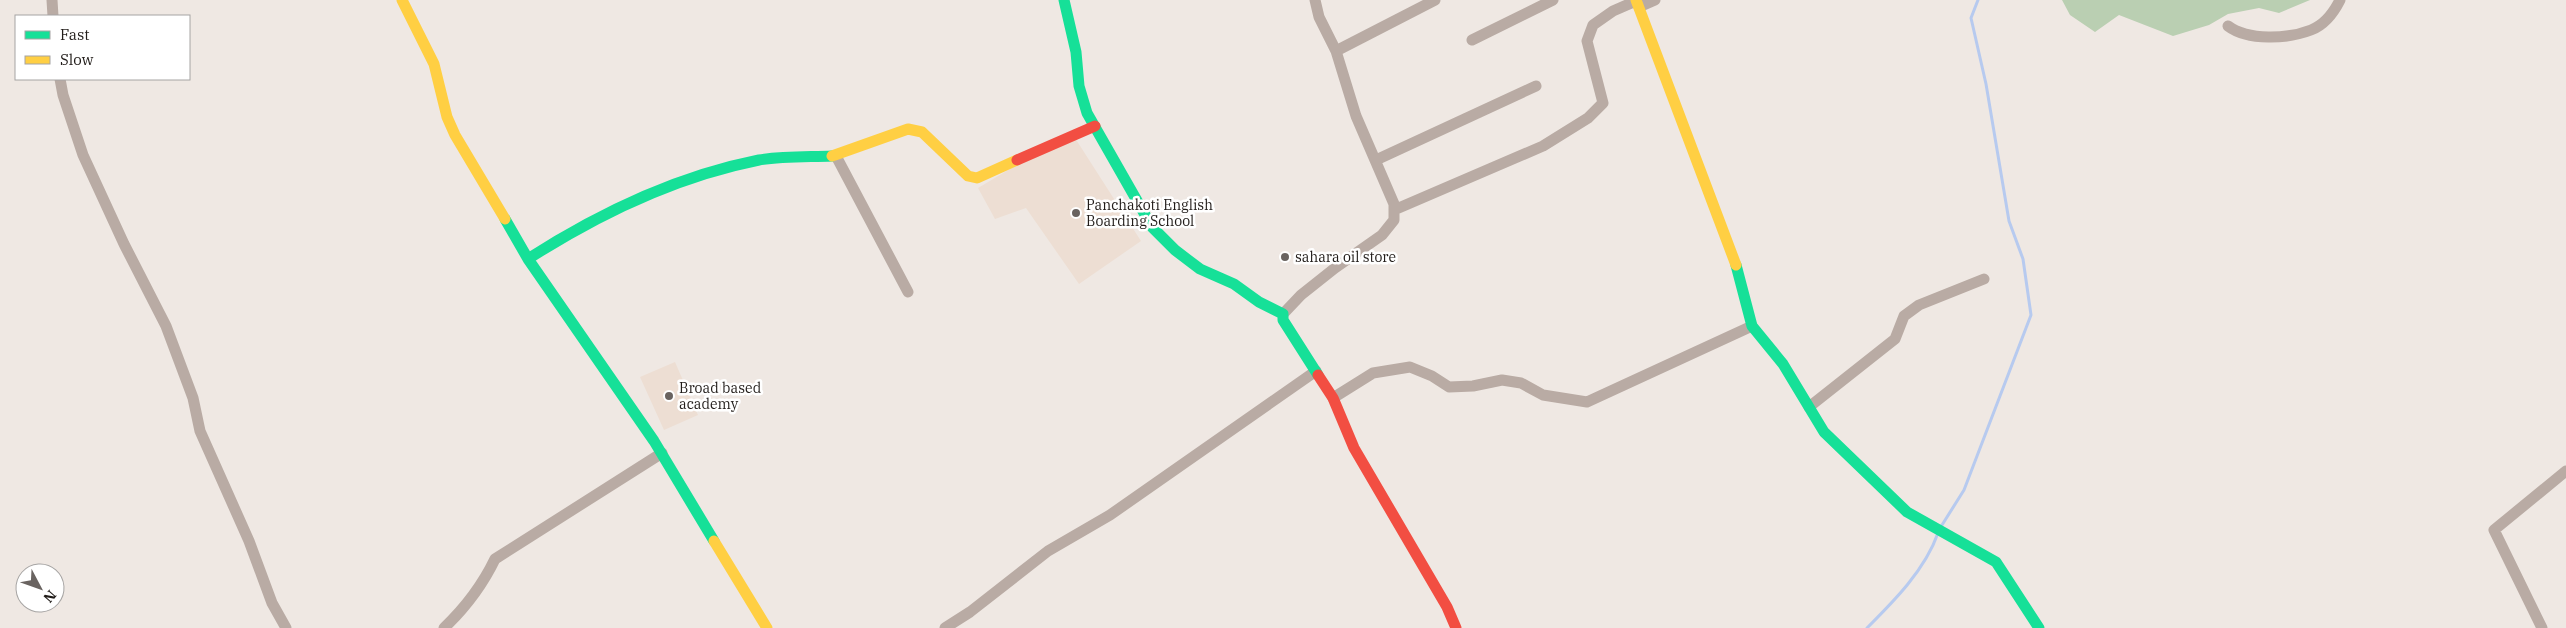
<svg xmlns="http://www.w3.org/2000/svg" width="2566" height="628" font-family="'IBM Plex Serif',serif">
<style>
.built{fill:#edded3}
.forest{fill:#bacfb2}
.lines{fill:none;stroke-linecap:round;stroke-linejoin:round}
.stream{stroke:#b7caef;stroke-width:3}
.street{stroke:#b9aba4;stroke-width:11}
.fast{stroke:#16e098;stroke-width:11}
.slow{stroke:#ffcf43;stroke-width:11}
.jam{stroke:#f24e42;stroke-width:11}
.poi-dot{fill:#696360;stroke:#fff;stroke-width:2}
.labels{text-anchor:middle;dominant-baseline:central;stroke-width:5;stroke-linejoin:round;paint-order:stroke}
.poi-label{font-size:14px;fill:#211c19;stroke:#fff;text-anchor:start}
</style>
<rect width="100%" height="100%" fill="#efe8e3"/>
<path class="built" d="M1075,138L1141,241L1079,284L1026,208L995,219L978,188L1042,150Z
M675,362L698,415L664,430L640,377Z"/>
<path class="forest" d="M2062,0H2310L2279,13L2259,8L2228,14L2209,25L2173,36L2119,15L2095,32L2070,15Z"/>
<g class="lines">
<path class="stream" d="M1942,525L1964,490L2031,315L2023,259L2009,221L1986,84L1971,18L1978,0
M1867,628C1894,601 1925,570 1938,533"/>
<path class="street" d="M52,0L53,16
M1639,7L1655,0
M2228,26C2248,41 2288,39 2311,30C2324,25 2334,12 2340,0
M1472,40L1553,0
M1336,51L1435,0
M60,79L63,95L83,155L124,244L166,326L193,398L200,431L249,541L272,603L286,628
M836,156L908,292
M1376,160L1536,86
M1394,210L1543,146L1588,118L1603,103L1587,41L1593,25L1613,11L1636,1
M1283,314L1301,295L1335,268L1382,235L1394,220V204L1356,116L1336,51L1319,17L1315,0
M1333,398L1373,373L1410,367L1432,376L1449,387L1473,386L1502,380L1521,383L1543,395L1587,402L1752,326
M1809,407L1895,339L1904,316L1919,305L1984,279
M444,628C466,607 482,586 495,559L662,453
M945,628L970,612L1048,551L1110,515L1316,371
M2542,628L2494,530L2566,471"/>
<path class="fast" d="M1064,0L1076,52L1079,86L1087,113L1152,227L1175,250L1200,269L1234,284L1259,302L1283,314V320L1318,375
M505,219L528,259L654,441L714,541
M528,259C598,214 678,176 759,160C783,156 808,157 832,156
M1736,265L1752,326L1783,364L1824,432L1907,512L1996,562L2039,628"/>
<path class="slow" d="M402,0L434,64L447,117L455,135L505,219
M1636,0L1736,265
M832,156L908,129L922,132L968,176L977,178L1017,160
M714,541L767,628"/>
<path class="jam" d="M1017,160L1095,126
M1318,375L1333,398L1354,448L1447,607L1456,628"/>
</g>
<g class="poi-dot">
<circle cx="1076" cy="213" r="5"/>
<circle cx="1285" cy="257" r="5"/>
<circle cx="669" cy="396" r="5"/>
</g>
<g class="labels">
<g class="poi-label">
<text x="1086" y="205">Panchakoti English<tspan x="1086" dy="16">Boarding School</tspan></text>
<text x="1295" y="257">sahara oil store</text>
<text x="679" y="388">Broad based<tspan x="679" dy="16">academy</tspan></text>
</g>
</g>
<rect x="15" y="15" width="175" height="65" fill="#ffffff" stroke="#a6a4a3"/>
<rect x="25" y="31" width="25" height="8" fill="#16e098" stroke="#a6a4a3"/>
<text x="60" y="40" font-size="15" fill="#211c19">Fast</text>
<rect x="25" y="56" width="25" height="8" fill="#ffcf43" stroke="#a6a4a3"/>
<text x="60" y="65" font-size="15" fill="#211c19">Slow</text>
<g transform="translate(40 588) rotate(131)"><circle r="24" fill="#ffffff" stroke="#a6a4a3"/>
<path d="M0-4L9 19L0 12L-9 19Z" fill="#696360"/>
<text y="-8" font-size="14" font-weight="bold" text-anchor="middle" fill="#211c19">N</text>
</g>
</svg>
